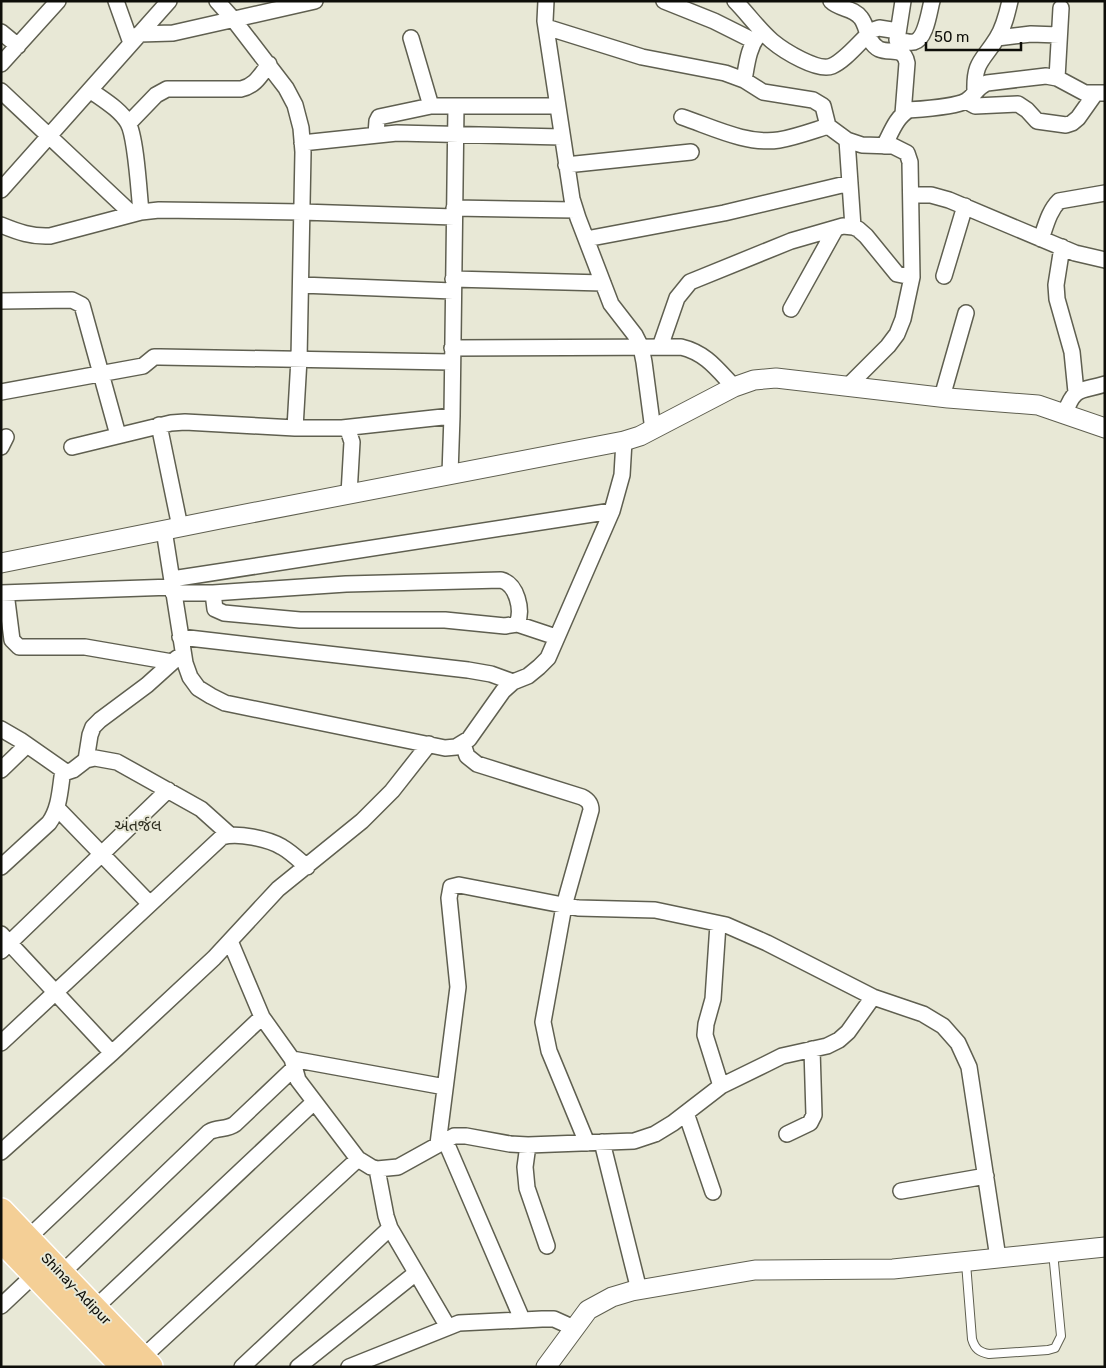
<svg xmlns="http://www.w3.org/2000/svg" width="1106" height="1368" font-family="Rubik,'Noto Sans Gujarati',sans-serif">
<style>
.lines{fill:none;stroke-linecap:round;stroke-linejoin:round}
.service-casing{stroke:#5f5f50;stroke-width:10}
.minor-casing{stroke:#5f5f50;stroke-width:18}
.tertiary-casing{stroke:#5f5f50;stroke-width:21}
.primary-casing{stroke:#fff;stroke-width:28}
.service{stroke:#fff;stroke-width:8}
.minor{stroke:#fff;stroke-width:15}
.tertiary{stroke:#fff;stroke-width:19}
.primary{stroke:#f4cf96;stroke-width:25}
.labels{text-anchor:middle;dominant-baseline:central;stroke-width:4;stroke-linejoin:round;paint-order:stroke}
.street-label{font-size:14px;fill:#0e0e09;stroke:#e8e8d6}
.quarter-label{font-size:16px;fill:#2f2f21;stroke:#e8e8d6}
</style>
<rect width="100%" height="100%" fill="#e8e8d6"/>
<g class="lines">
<defs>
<path id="service" d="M966,1263L972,1339C975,1349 979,1352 989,1354L1048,1350L1055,1348L1061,1336L1053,1252"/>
<path id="minor" d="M116,1L131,43
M546,1L545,21L572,199L578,218L611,304L635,335L641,347L644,362L653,430
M664,1L714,21L754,41
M735,1C748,14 758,29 772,41C784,51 818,72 832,66C846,60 861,40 873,30L879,28L898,31
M831,1C840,10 853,7 861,18C868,27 867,43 879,49C890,54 904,46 907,63L903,114
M546,27L642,57L725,73L744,80L763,92L813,100L823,106L828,126L847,140L862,145L893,146L907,153L910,162L912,277L903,319L897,334L888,346L848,386
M1,32L18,46
M139,34L173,33L315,1
M411,38L431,106
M997,38L1031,34L1059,35
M897,40C902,41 909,43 914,42C926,39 929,12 932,1
M897,40L903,1
M1,64L58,1
M1057,78L1061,8
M744,80C747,64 748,48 759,34
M90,90C102,99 120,109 128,123C136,137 139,193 141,212
M1,91L132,214
M975,91C974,61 983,61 997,38C1004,27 1007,14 1010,1
M966,101L975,106L1018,104L1027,110L1037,121L1066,125L1072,123L1078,118L1095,94
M682,117C712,127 747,145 779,140C796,137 812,131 828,126
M129,123L156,95L167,89H241C255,86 260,76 269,64
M376,134L377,121L379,117L431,106H557
M847,140L853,227
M302,143L397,133L562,137
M884,146C891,133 896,117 909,110C923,109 955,107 966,101C975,96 975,88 987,83L1046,76L1057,78L1085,93H1105
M566,165L691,152
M1,190L169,1
M911,195H931L949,200L1075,253L1105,260
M454,208L575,210
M1,225C18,232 32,237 50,236L141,212L159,210L302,212L454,217
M586,239L724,213L850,183
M1041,239C1046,225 1049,211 1059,201L1105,193
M1062,247L1056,285L1057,299L1072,352L1076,392
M944,276L965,206
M453,279L603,283
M301,285L453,291
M1,301L72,300L82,305L118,435
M791,309L836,228
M660,347L677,298L690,282L791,241L843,226L853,227L858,229L866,236L897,274L912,277
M452,348L681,347C706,353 717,369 734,387
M1,392L143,366L154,357H160L451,362
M942,397L966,313
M1065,413C1075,385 1081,392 1105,384
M159,425L180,527
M295,428H342L348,430L352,442L349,494
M342,428L452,416
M1,447L6,437
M72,447L171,423L185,422L295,428L299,359L303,152L301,128L295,105L286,88L233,19L217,1
M450,474L452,416L456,106
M164,530L185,663L190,677L198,688L211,696L225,703L445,748L456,747L469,739L503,691L513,682L528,676L539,667L548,658L612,511L622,475L624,441
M172,579L612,511
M1,593L173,587
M6,593L12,640L19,647H85L172,662
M173,593H213L346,584L501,580C517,584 523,610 517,624
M213,593L215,609L224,613L300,620H445L505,626L517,624L556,637
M180,637L468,670L491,674L513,682
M1,729L20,740L63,770L67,772L73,770L86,760L95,758L117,762L201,809L230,835
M463,744L467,756L477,764L582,797C588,800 591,803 591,810L564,906L543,1022L549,1051L587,1143
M86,760L90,735L93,727L100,720L147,685L177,658
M1,770L27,745
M57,808L150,904
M1,867L49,823C60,808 60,788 63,770
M718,924L713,999L706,1024L705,1035L721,1086
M1,934L112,1053
M230,941L262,1017L292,1059L298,1080L358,1159L371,1167L377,1169L398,1167L454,1136H466L510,1144L528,1145L634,1141L655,1134L673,1123L721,1086L766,1064L782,1056L827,1046L839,1040L848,1032L873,997
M1,951L168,790
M1,1043L222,837C237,832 269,839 282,847C291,852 299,860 307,867
M292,1059L445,1087
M686,1113L713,1192
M787,1134L810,1123L814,1115L812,1049
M445,1140L522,1319
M602,1142L639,1290
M438,1144L458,987L449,898L451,887L459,885L578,908L655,910L726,925L767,943L873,997L923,1014L943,1026L958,1043L969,1067L998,1258
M528,1145L525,1167L527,1188L547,1246
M1,1152L112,1053L214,958L278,889L362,821L392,791L429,744
M377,1169L386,1216L390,1228L448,1327
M901,1191L986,1176
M28,1238L262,1017
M62,1273L209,1132C218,1127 227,1130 235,1124L294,1068
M1,1306L35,1274
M95,1308L314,1102
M142,1358L358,1159
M242,1367L390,1228
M298,1367L416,1273
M349,1367L459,1323L542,1319H554L574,1328"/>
<path id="tertiary" d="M1,563L220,519L624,441L640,436L734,387L754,380L776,378L948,398L1038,405L1105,428
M546,1367L588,1310L612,1297L632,1291L755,1270L893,1269L1105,1247"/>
<path id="primary" d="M1,1211L150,1367
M1,1239L124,1367"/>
</defs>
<use href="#service" class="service-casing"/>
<use href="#minor" class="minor-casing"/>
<use href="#tertiary" class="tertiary-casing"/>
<use href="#primary" class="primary-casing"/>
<use href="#service" class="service"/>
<use href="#minor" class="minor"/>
<use href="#tertiary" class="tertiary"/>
<use href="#primary" class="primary"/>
</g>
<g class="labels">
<g class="street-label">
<text transform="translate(76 1289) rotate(46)">Shinay-Adipur</text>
</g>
<g class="quarter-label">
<text x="138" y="825">અંતર્જલ</text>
</g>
</g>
<rect width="1106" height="1368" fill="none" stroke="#0e0e09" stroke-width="5"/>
<path d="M926 42v8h95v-8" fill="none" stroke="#0e0e09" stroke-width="2.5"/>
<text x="934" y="42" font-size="15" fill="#0e0e09" stroke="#e8e8d6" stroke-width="4" paint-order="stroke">50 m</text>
</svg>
